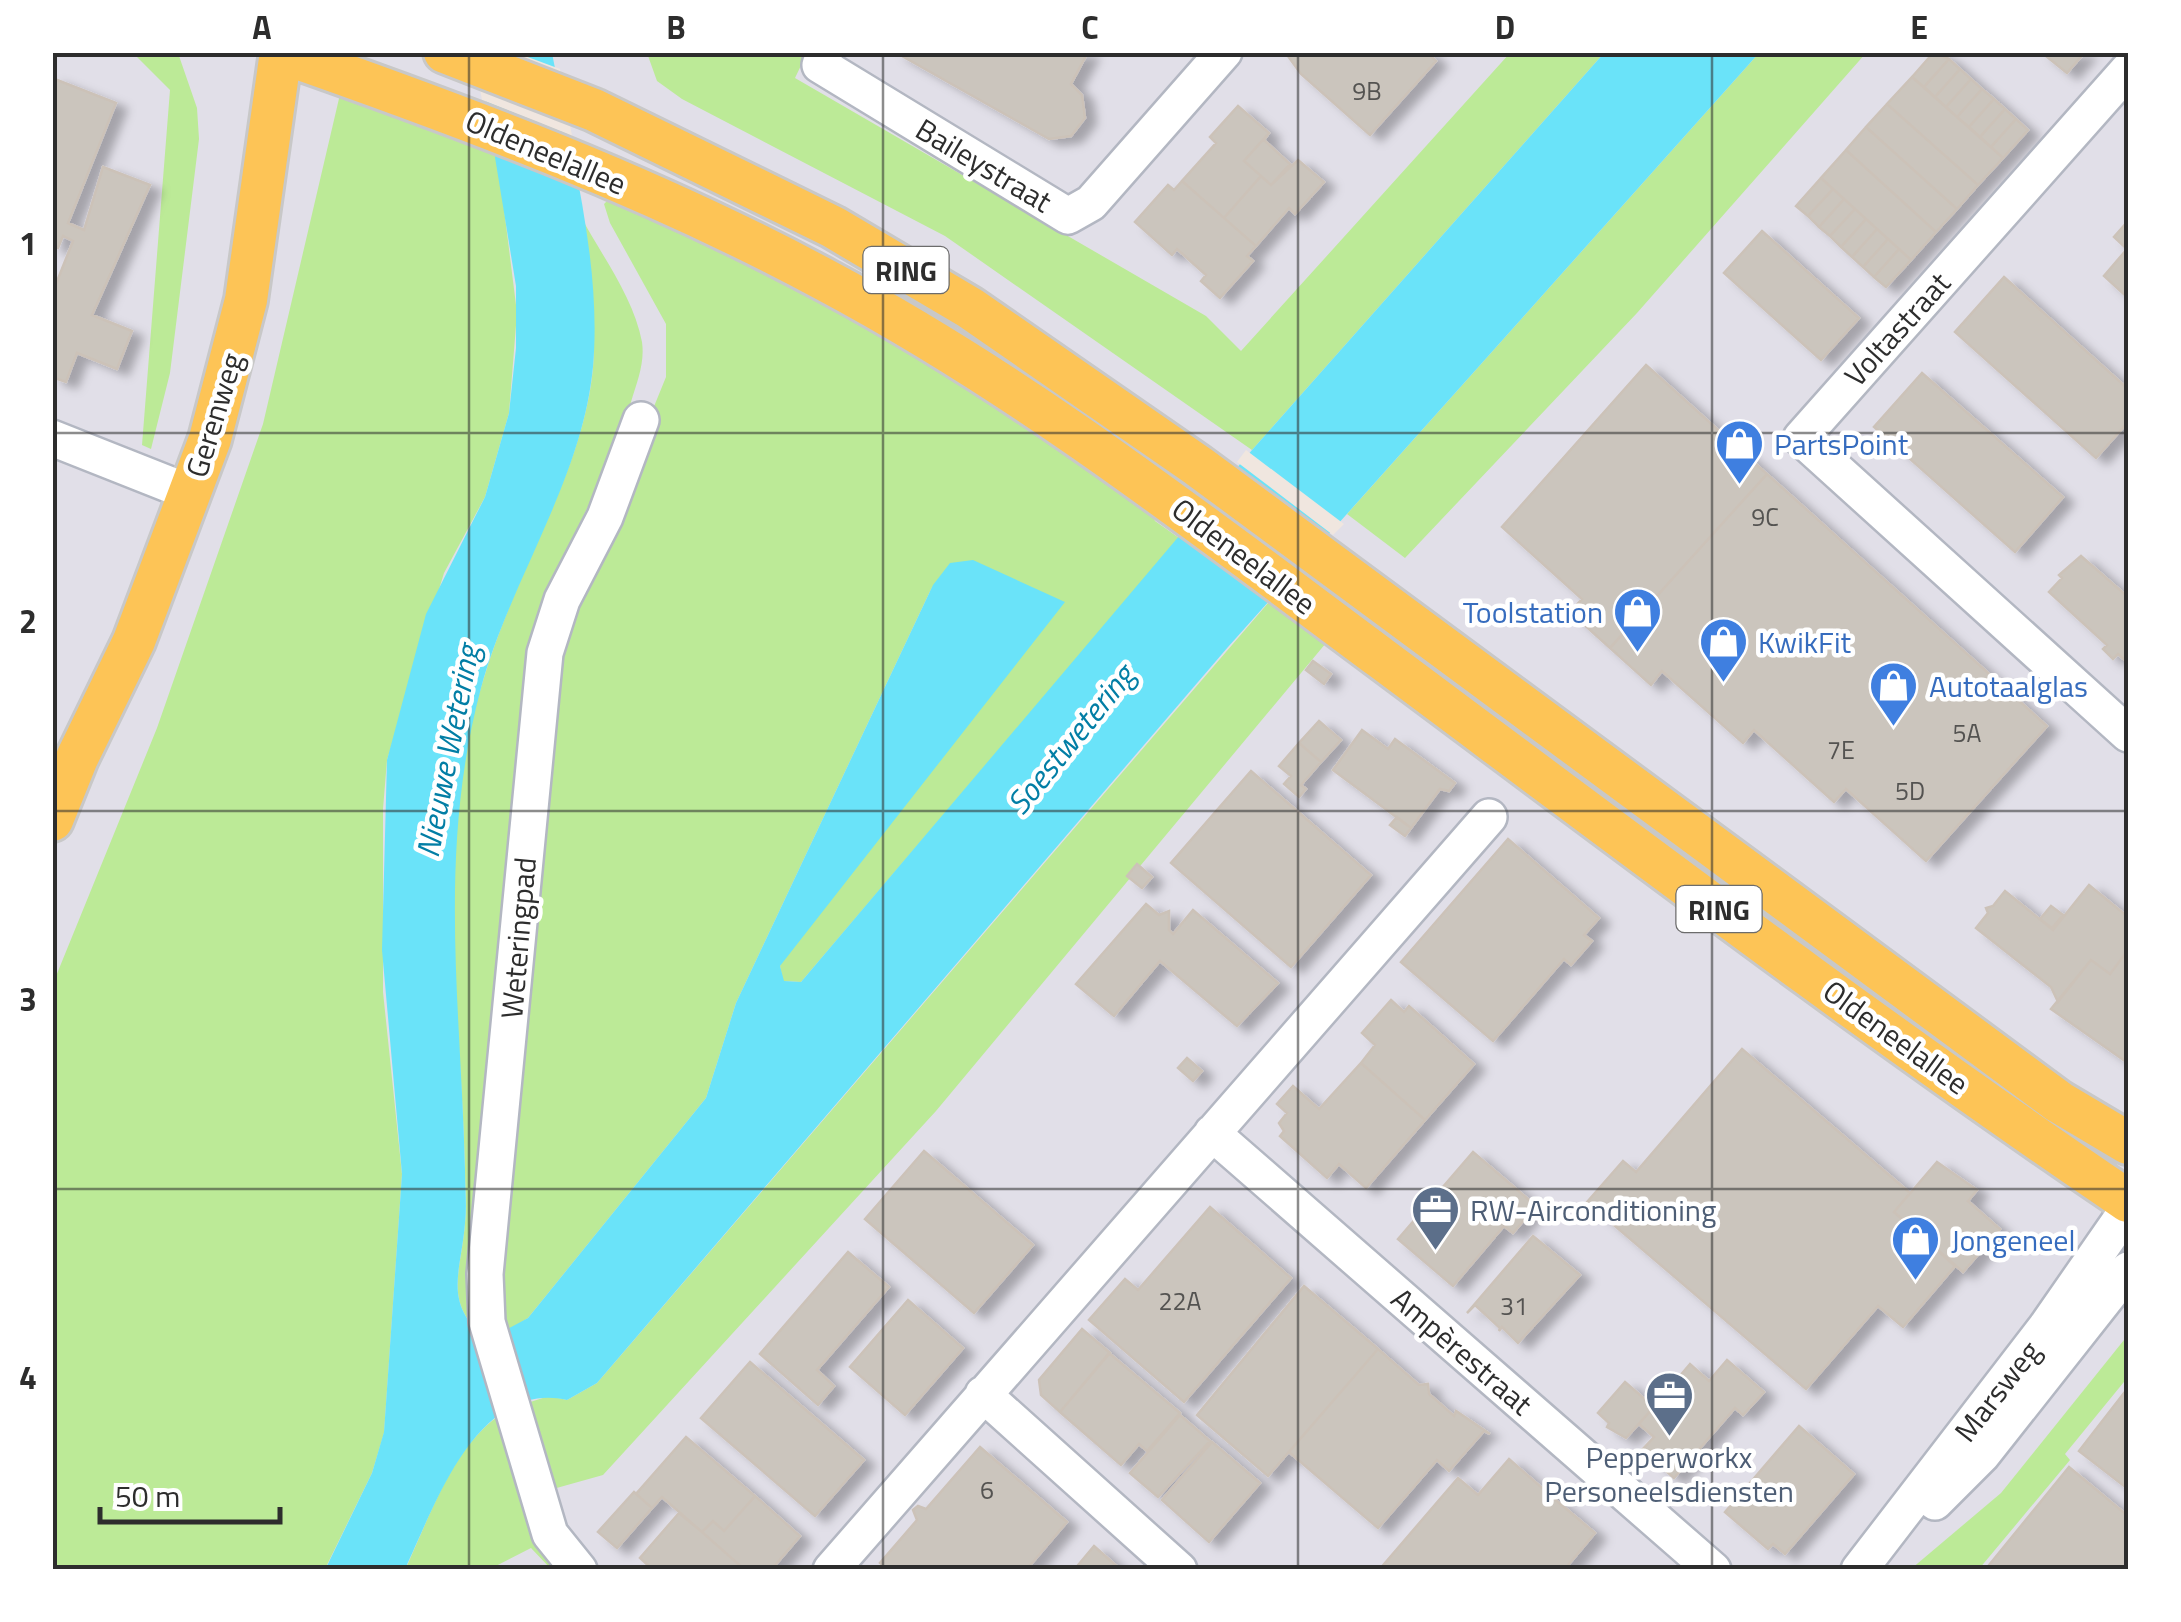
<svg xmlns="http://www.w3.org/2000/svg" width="2181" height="1622" font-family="'Titillium Web',sans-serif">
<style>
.industrial{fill:#e1dfe8}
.green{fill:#bcea97}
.water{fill:#6ae3f9}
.pier{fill:#f0e6df}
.building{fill:#cbc5bd;stroke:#ccc2b8;stroke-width:2.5;filter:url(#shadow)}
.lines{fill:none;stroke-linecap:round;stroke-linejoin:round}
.minor-casing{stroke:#b3b7c2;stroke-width:40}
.major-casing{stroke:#c8c8c8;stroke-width:48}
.minor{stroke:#fff;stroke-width:35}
.major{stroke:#fdc456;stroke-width:42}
.grid{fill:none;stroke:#2d2d2d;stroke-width:2.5;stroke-opacity:0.55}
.labels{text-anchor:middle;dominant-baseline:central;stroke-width:9;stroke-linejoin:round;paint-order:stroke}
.number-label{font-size:25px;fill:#545351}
.shield{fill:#fff;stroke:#6c6c6c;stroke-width:2.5}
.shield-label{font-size:28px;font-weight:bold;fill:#2d2d2d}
.street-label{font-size:30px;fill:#2d2d2d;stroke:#fff}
.shop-label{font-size:30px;fill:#366cbe;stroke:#fff;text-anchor:start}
.service-label{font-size:30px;fill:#4e5e75;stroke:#fff;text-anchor:start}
.water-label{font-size:32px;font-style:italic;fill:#027ea5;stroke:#fff}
.neatline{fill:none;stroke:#2d2d2d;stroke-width:4}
.grid-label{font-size:32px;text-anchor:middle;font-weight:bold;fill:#2d2d2d}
</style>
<defs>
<filter id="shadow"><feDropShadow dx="11" dy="6" stdDeviation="5" flood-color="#0004"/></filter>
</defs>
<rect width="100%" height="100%" fill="#f0e6df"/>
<path class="industrial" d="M53,53H2128V1569H53Z"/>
<path class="green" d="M133,53H178L197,108L199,139L170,373L151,449L142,445L170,90Z
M647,53H807L795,78L1206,316L1241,351L1510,53H1604L1252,450L945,236L682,99L657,81Z
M1759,53H1866L1637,313L1405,558L1347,514Z
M341,90L497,153L517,313L509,413L485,497L444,573L387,760L383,809V992L402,1174L384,1433L372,1473L325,1569H53L52,986L157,728L263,424Z
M610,198L861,315L1146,501L1155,521L1179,538L801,982L783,981L780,966L933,585L736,1003L706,1098L528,1318L501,1335L505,1293L501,1279L554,652L666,377V324L610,223L604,204Z
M581,217C602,256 634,298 642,342C645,363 637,382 631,402C606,489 550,563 528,651L477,1237L487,1340C442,1302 461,1274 465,1223C467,1206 465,1188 465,1170C462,1042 443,913 460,785C468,724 487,660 511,603C542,527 585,451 593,368C597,318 589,266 581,217Z
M1269,602L1298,624L1331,637L936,1111L603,1475L553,1489L521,1405L549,1396L567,1400L597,1383Z
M2128,1335V1377L2065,1454L2070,1460L1979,1569H1911L2001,1493Z
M506,1411L564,1569H551L531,1548L490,1569L405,1570C430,1516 454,1442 506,1411Z"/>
<path class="water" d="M478,53H552C571,153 602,264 593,367C582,481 510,580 481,688C437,852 461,1005 465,1170C465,1188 467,1206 465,1223C461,1274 442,1302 487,1340L528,1318L706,1098L736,1003L933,585L950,563L973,560L1065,602L780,966L784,981L801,982L1252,450L1604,53H1759L1228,647L597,1383L567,1400C476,1380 435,1506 405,1569L325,1570L372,1473L384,1432L402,1174L382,950L387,760L426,614L485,497L509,413L516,348V286Z"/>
<path class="pier" d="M473,52L517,53L560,69L572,136L482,100Z
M1246,450L1344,524L1333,535L1237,462Z"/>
<path class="building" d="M895,52H1088L1071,84L1082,95L1085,118L1071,136L1049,139Z
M1285,52H1427L1436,61L1370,135L1301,74Z
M1934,52L1949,59L1924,87L1912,77Z
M2041,52H2085L2067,73Z
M1949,59L1960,69L1935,97L1924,87Z
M1960,69L1971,79L1946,107L1935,97Z
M1912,77L2003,158L1978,185L1887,104Z
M52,78L116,103L68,223L84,230L103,167L150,185L92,315L132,331L117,369L77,353L66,382L52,377V294L73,241L63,236L58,248L52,246Z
M1971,79L1982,89L1957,117L1946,107Z
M1982,89L1994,99L1969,127L1957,117Z
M1994,99L2005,109L1980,137L1969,127Z
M1887,104L1978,185L1957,209L1866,127Z
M1238,106L1269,133L1244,161L1261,176L1224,218L1182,181L1216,143L1210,137Z
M2005,109L2016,119L1991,147L1980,137Z
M2016,119L2028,130L2003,158L1991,147Z
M1866,127L1957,209L1936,232L1846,150Z
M1269,133L1264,140L1290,164L1271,185L1244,161Z
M1846,150L1936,232L1911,260L1821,178Z
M1298,160L1324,182L1295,214L1289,208L1256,246L1224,218L1261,176L1271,185Z
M1821,178L1833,189L1808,216L1796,206Z
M1182,181L1256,246L1247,256L1253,261L1220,298L1201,281L1206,275L1177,249L1172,255L1135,222L1168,185L1174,190Z
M1833,189L1844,199L1819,227L1808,216Z
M1844,199L1855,209L1830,236L1819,227Z
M1855,209L1866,219L1841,247L1830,236Z
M1866,219L1877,229L1852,257L1841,247Z
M2128,221V298L2104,276L2127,249L2114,237Z
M1877,229L1888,239L1863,267L1852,257Z
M1762,231L1859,318L1821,360L1724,273Z
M1888,239L1899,249L1874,277L1863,267Z
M1899,249L1911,260L1886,287L1874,277Z
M2004,277L2128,389V422L2096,458L1955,332Z
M1646,365L1767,474L1610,648L1570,612L1582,599L1502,527Z
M1922,373L2063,497L2015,552L1874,427Z
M1767,474L2047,726L1926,861L1846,789L1834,802L1754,730L1743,743L1662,671L1651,685L1610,648Z
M2081,556L2128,597V663L2118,654L2113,659L2103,649L2107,645L2049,592L2062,578L2059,575Z
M1313,661L1331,674L1324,684L1306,670Z
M1319,721L1341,740L1321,762L1299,743Z
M1362,730L1388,749L1395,739L1455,783L1449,791L1440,789L1411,828L1333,770Z
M1299,743L1321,762L1301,785L1306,789L1299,797L1284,784L1291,776L1279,766Z
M1251,771L1371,875L1291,967L1171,863Z
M1397,817L1411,828L1405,836L1390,825Z
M1508,839L1599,918L1584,935L1592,941L1571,965L1564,959L1493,1041L1401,962Z
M1137,864L1152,877L1142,888L1127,876Z
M2089,885L2128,917V950L2110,974L2091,960L2058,1002L2051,987L1976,928L1988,913L1986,908L1993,906L2005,891L2053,930Z
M1146,904L1159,915L1169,911V930L1173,934L1193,910L1278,983L1237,1026L1160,961L1114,1016L1076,984Z
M2051,906L2063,915L2052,928L2040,919Z
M2128,950V1063L2051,1009L2091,960L2110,974Z
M1391,1000L1404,1012L1409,1006L1474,1064L1425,1120L1361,1063L1375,1045L1362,1033Z
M1742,1049L1910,1193L1894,1212L1955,1266L1903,1327L1878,1306L1806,1389L1587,1202L1623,1161L1636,1172Z
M1187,1058L1202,1071L1193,1081L1178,1068Z
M1361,1063L1425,1120L1366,1188L1339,1164L1327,1178L1280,1136L1284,1131L1279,1123L1287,1113L1277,1104L1293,1086L1319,1109Z
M924,1151L1033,1245L974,1313L865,1219Z
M1473,1152L1536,1206L1513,1233L1504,1226L1453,1286L1398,1239Z
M1937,1162L1977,1190L1968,1201L2000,1229L1963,1272L1894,1212Z
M1210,1207L1291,1278L1184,1402L1089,1320L1125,1279L1138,1290Z
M1533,1236L1580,1275L1518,1343L1502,1327L1499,1331L1500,1328L1475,1305L1467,1313Z
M848,1252L889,1287L817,1370L834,1386L818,1405L760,1354Z
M1304,1286L1378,1349L1268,1476L1197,1415Z
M908,1300L963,1348L905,1415L850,1367Z
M1082,1329L1110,1353L1060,1412L1041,1395L1039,1380Z
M1378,1349L1419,1385L1428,1384L1429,1394L1454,1416L1456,1411L1490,1434L1484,1431L1449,1471L1437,1460L1378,1528L1289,1452Z
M1109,1353L1180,1413L1147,1451L1139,1444L1121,1465L1060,1412Z
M1727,1360L1764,1392L1743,1415L1735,1408L1674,1478L1642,1450L1654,1437L1639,1424L1690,1364L1709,1381Z
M750,1362L864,1460L815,1516L701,1418Z
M1625,1382L1654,1407L1626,1438L1607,1427L1609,1423L1598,1413Z
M2128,1388V1489L2079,1451Z
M1180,1415L1210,1441L1158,1497L1130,1473Z
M1799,1426L1854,1474L1785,1554L1773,1544L1768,1549L1725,1512Z
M686,1437L755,1496L724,1531L713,1521L702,1532L662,1497L652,1508L636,1494Z
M1212,1442L1260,1483L1209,1542L1162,1500Z
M980,1447L1067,1522L1026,1570H888L880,1563L917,1520L913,1510L918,1506L926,1509Z
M1509,1459L1542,1488L1547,1485L1553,1490L1551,1496L1595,1533L1564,1570H1379L1458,1478L1478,1495Z
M2069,1467L2128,1516V1570H1985Z
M634,1492L652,1508L617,1548L598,1532Z
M755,1496L800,1536L771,1570H745L702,1532L713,1521L724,1531Z
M679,1513L702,1532L745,1570H653L640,1558Z
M1094,1546L1121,1570H1074Z"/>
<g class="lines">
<defs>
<path id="minor" d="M825,52L820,65L1068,216L1091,203L1224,52
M2128,70L1801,438L2128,734
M52,438L191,493
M1212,1133L1713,1570
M983,1394L1179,1570
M1935,1502L1982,1455L2128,1270
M579,1570L550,1534L487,1322L485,1274L545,653L562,600L605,517L641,420
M831,1570L1489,817
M1859,1570L2046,1327L2128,1209"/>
<path id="major" d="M280,52C466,117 653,187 827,281C1024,386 1202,525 1381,658C1628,842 1874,1029 2128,1201
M445,52L594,110L833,227L970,308L1198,466L2059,1102L2128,1143
M52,820L77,758L134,641L210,439L246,300L281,52"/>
</defs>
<use href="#minor" class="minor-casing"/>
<use href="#major" class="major-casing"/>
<use href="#minor" class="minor"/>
<use href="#major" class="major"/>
</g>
<path class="grid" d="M469,52V1570M883,52V1570M1298,52V1570M1712,52V1570M52,433H2128M52,811H2128M52,1189H2128"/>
<defs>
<symbol id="shop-pin" viewBox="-11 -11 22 30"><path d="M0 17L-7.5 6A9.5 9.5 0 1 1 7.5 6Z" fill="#3f7fe0" stroke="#fff"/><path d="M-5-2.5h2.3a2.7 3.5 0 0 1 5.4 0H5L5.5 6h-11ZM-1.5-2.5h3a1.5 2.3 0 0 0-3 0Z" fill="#fff"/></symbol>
<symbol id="office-pin" viewBox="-11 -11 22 30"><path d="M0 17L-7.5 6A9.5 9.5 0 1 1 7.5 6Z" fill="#5c6f8a" stroke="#fff"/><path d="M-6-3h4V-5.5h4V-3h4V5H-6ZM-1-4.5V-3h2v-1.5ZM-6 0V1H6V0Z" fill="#fff"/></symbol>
</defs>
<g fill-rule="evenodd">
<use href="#shop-pin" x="1712" y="416" width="55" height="75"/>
<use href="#shop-pin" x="1610" y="584" width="55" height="75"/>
<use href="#shop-pin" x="1696" y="614" width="55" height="75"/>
<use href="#shop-pin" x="1866" y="658" width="55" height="75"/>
<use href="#office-pin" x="1408" y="1182" width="55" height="75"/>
<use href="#shop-pin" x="1888" y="1212" width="55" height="75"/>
<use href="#office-pin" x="1642" y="1368" width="55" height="75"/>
</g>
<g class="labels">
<g class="number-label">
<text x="1367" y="91">9B</text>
<text x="1765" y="517">9C</text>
<text x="1967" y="733">5A</text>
<text x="1841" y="750">7E</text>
<text x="1910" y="791">5D</text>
<text x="1180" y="1301">22A</text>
<text x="1514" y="1306">31</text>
<text x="987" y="1490">6</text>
</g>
<g class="shield">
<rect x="863.5" y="247" width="85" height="46" rx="8"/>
<rect x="1676.5" y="886" width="85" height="46" rx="8"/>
</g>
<g class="shield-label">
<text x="906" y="270">RING</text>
<text x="1719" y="909">RING</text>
</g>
<g class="street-label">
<text transform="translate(546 152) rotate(23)">Oldeneelallee</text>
<text transform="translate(984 165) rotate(31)">Baileystraat</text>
<text transform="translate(1897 329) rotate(-48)">Voltastraat</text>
<text transform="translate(214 415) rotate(-73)">Gerenweg</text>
<text transform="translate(1244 556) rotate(37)">Oldeneelallee</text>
<text transform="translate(518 938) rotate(-85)">Weteringpad</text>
<text transform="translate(1896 1037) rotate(36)">Oldeneelallee</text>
<text transform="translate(1462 1351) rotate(41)">Ampèrestraat</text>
<text transform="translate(1997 1391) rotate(-52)">Marsweg</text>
</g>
<g class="shop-label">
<text x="1774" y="444">PartsPoint</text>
<text x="1603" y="612" text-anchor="end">Toolstation</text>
<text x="1758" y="642">KwikFit</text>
<text x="1929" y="686">Autotaalglas</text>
<text x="1951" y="1240">Jongeneel</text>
</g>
<g class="service-label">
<text x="1470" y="1210">RW-Airconditioning</text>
<text x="1669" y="1457" text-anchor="middle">Pepperworkx<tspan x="1669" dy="34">Personeelsdiensten</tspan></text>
</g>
<g class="water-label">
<text transform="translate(1070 739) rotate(-51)">Soestwetering</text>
<text transform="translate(447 751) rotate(-79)">Nieuwe Wetering</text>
</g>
</g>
<rect width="2181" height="1622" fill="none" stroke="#ffffff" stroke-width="110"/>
<path d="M100 1507v15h180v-15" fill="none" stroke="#2d2d2d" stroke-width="5"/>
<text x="115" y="1507" font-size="30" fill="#2d2d2d" stroke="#ffffff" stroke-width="8" paint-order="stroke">50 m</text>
<rect x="55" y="55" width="2071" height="1512" class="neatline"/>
<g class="grid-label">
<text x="262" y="39">A</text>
<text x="676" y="39">B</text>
<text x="1090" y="39">C</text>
<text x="1505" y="39">D</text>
<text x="1919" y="39">E</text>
<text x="28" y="255">1</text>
<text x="28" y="633">2</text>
<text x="28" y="1011">3</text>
<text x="28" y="1389">4</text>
</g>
</svg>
